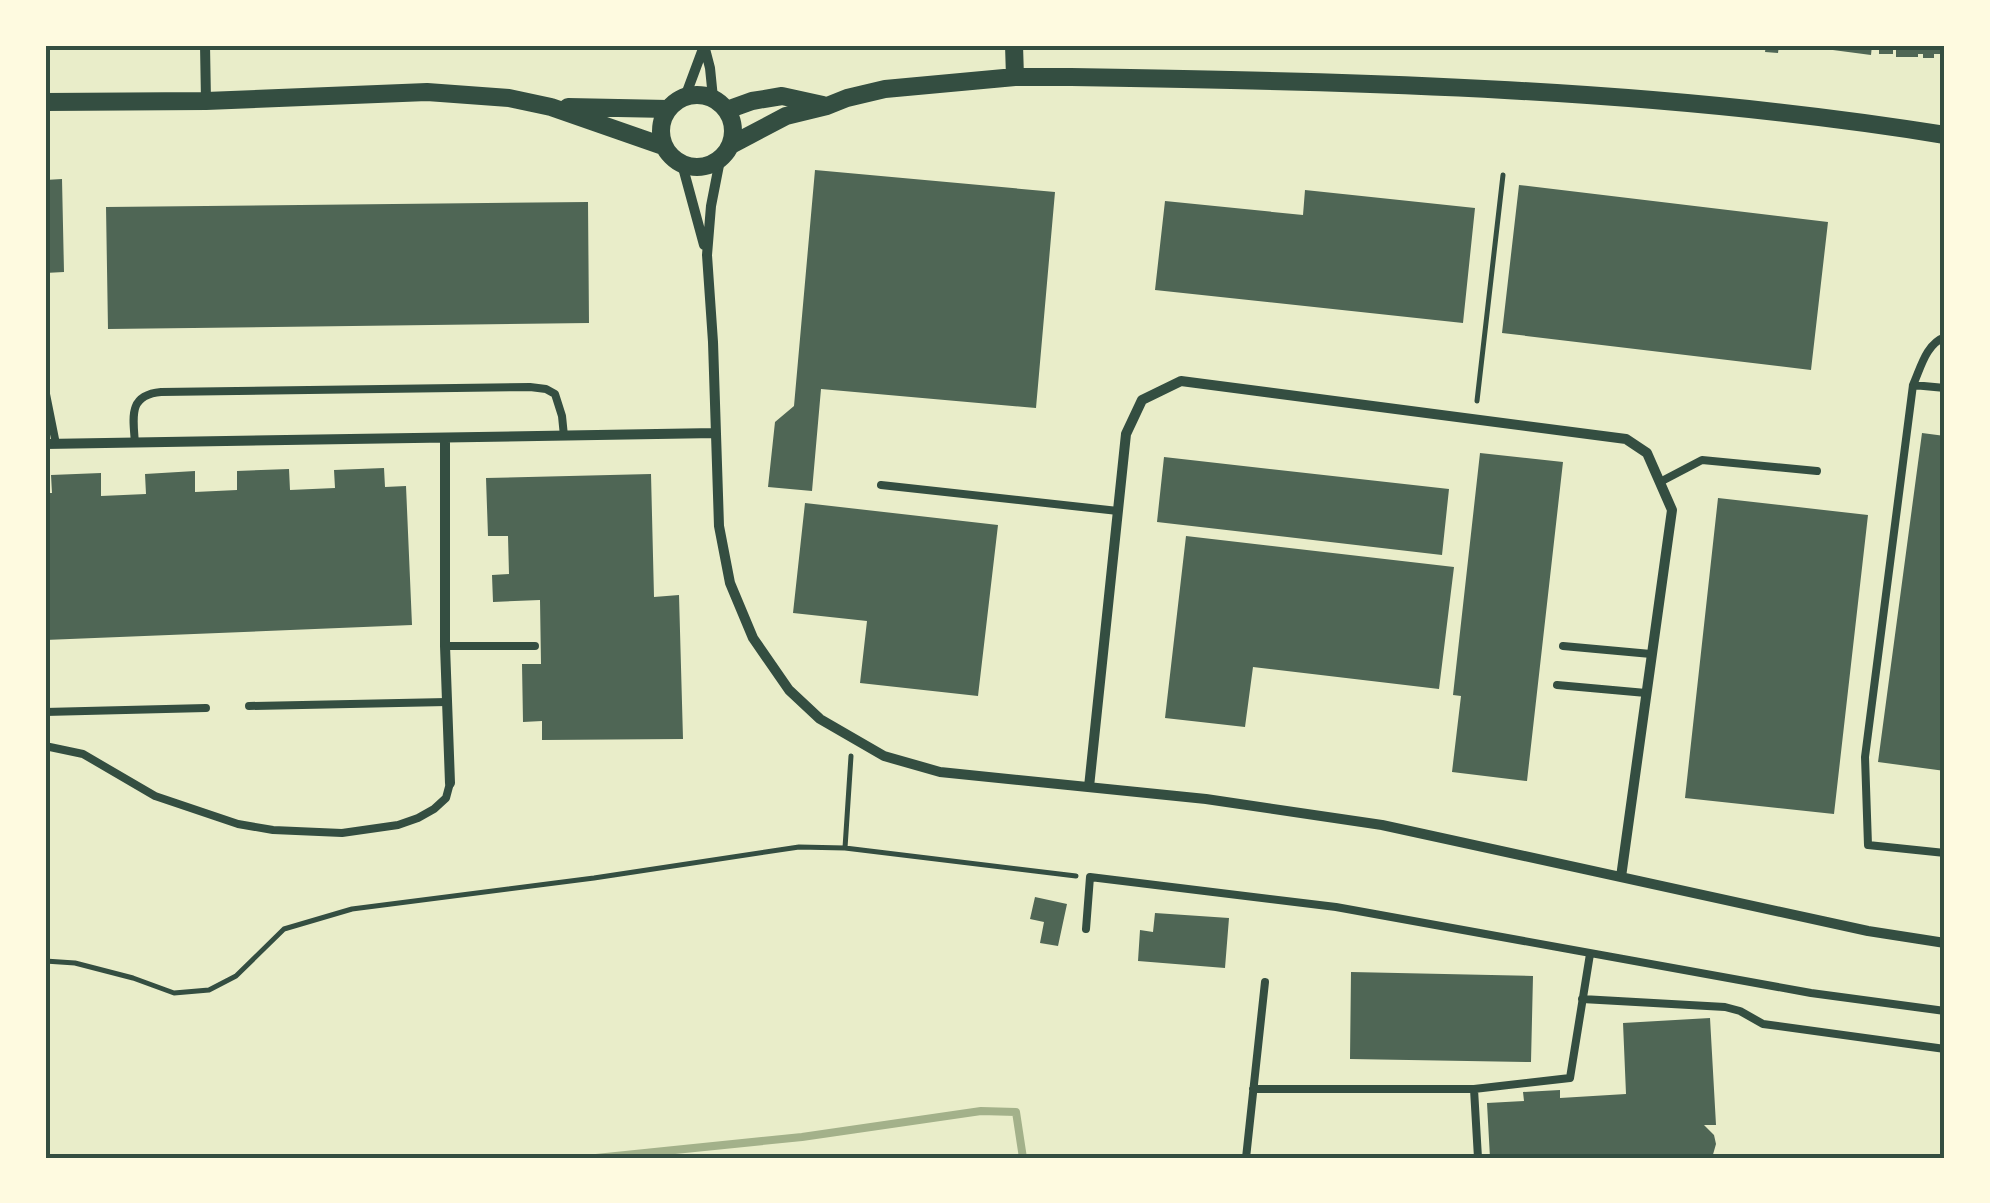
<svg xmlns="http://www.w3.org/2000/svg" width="1990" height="1203" font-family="'Nunito Sans',sans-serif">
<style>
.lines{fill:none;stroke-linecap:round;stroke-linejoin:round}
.stream{stroke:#a3b18a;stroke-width:8}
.building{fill:#4f6655}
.path{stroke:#344e41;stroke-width:5}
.service{stroke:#344e41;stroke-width:8}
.minor{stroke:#344e41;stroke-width:10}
.tertiary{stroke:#344e41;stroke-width:18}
.neatline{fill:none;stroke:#344e41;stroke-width:4}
</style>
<rect width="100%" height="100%" fill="#e9edc9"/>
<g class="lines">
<path class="stream" d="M596,1158L802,1137L981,1111L1016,1112L1023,1158"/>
</g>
<path class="building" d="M45,45H67V50H45Z
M135,45H175V50H135Z
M1766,45H1779L1778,53L1765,52Z
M1811,45H1872L1871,55L1810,47Z
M1879,45H1893V54H1879Z
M1896,45H1945V54H1934V58H1923V54H1918V57H1896Z
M815,170L1055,192L1036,408L821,389L812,491L768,487L775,422L794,406Z
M62,179L64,272L45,273V180Z
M1519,185L1828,222L1811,370L1502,333Z
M1305,190L1475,208L1463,323L1155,290L1165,201L1303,215Z
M588,202L589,323L108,329L106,207Z
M1922,433L1945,436V771L1878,762Z
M1480,453L1563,462L1527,781L1452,772L1461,696L1453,695Z
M1164,457L1449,489L1442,555L1157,522Z
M384,468L385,487L406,486L412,625L45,640V493H52L51,475L101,473V496L146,494L145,474L195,471V492L237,490V471L289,469L290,490L335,488L334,470Z
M651,474L654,597L679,595L683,739L542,740V721L523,722L522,664H541L540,600L493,602L492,575L509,574L508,536H488L486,478Z
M1718,498L1868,515L1834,814L1685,798Z
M805,503L998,525L978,696L860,683L867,621L793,613Z
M1186,536L1454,567L1439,689L1253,667L1245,727L1165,718Z
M1035,897L1067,904L1058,946L1040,943L1044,922L1030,919Z
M1155,913L1229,918L1225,968L1138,961L1140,930L1153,932Z
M1351,972L1533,976L1531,1062L1350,1059Z
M1710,1018L1716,1125H1704L1714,1135L1716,1144L1712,1158H1490L1487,1103L1524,1101L1523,1092L1560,1090V1098L1626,1094L1623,1023Z"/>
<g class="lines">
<path class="path" d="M1477,401L1503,175
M845,848L851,756
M45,961L75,963L133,978L174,993L209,990L236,976L284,929L352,909L594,878L799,847L845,848L1076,876"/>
<path class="service" d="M1913,385C1921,367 1926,344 1945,337
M1945,388L1913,385L1865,757L1868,845L1945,853
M45,389L56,444
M135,443C133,417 128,395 161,392L530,387L546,389L555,394L562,416L564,436
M1660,482L1702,460L1817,471
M881,485L1118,511
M445,646H535
M1563,646L1651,654
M1557,685L1646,693
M249,706L447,702
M45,712L206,708
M45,746L83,754L155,796L238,824L273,830L342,833L398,825L418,818L434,809L446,798L450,783
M1086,929L1090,877L1336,907L1811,993L1945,1011
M1582,999L1725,1007L1740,1011L1763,1024L1945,1049
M1253,1089H1474
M1246,1158L1265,982
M1478,1158L1474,1089L1570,1078L1590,954"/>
<path class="minor" d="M205,45L206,101
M704,45L710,68L713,98
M685,97L704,46
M720,160L711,206L707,255L713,342L719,526L730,583L753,638L789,690L820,719L884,756L940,772L1206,799L1382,825L1868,931L1945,943
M682,164L704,245
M445,438V646L450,783
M45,444L716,433
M1089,787L1126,434L1142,400L1181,381L1626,439L1647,453L1672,510L1621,877"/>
<path class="tertiary" d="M1014,45L1015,77
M661 131a36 36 0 1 1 72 0a36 36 0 1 1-72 0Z
M45,102L206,101L427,92L509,98L551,107L663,146
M568,107L668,109
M727,110L752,101L782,96L823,105
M731,145L786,116L827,106L847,98L885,89L1015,77H1071C1363,82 1656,88 1945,135"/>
</g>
<rect width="1990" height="1203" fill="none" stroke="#fefae0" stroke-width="95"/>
<rect x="48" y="48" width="1894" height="1108" class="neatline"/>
</svg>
